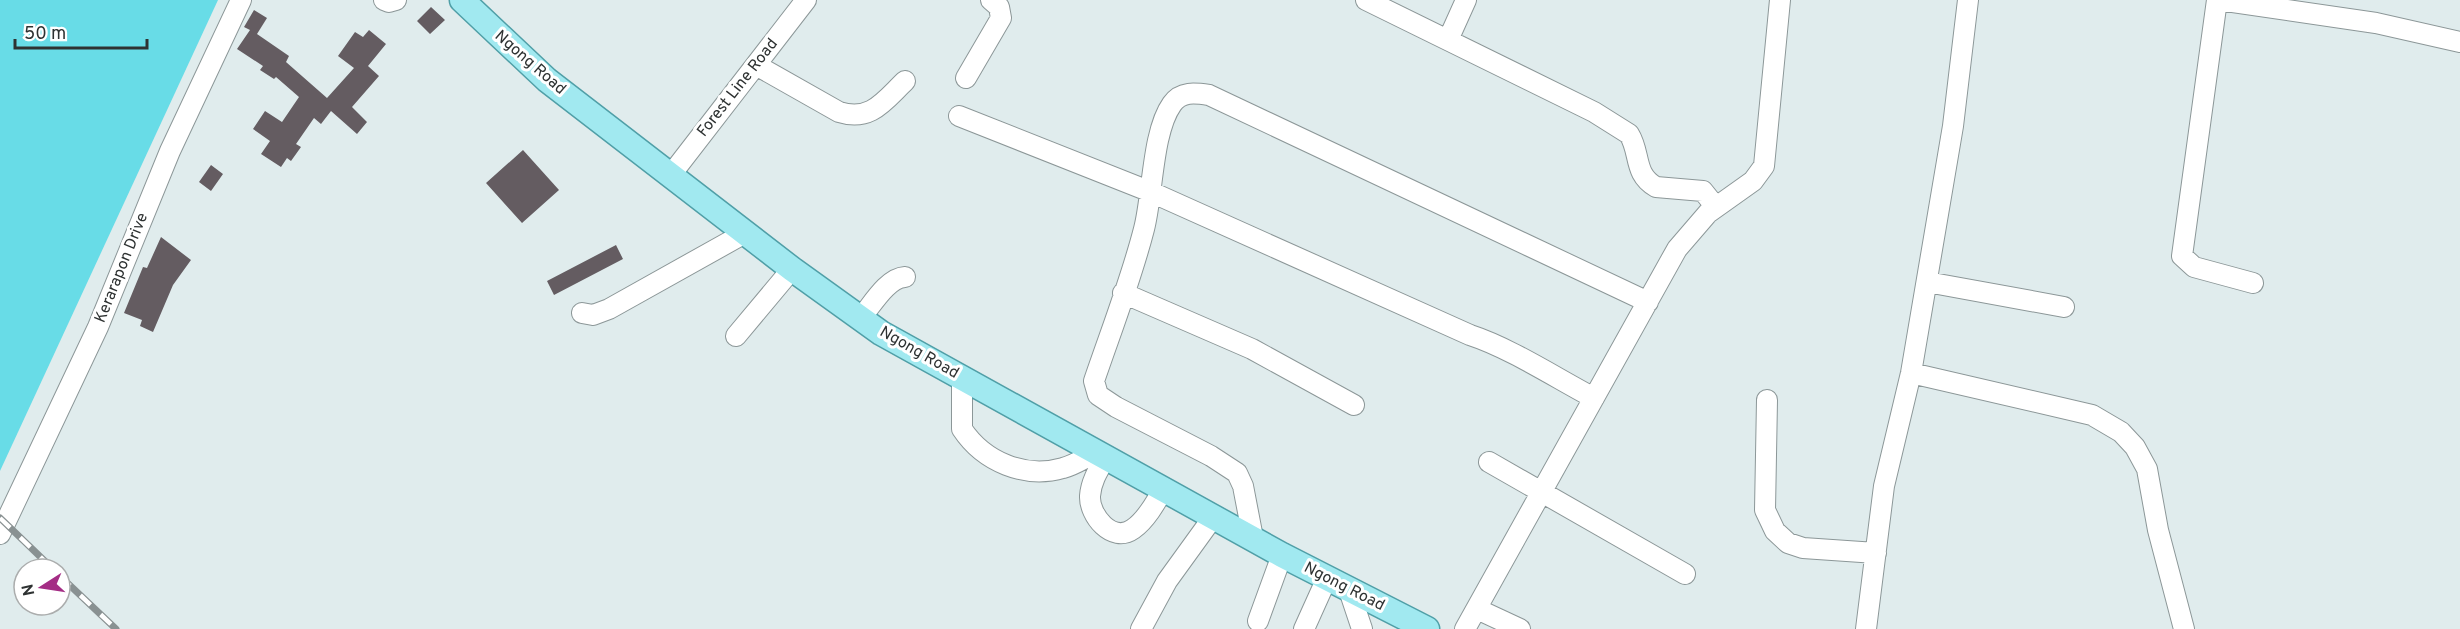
<svg xmlns="http://www.w3.org/2000/svg" width="2460" height="629" font-family="Overpass,sans-serif">
<style>
.green{fill:#68dce7}
.building{fill:#645c61}
.lines{fill:none;stroke-linecap:round;stroke-linejoin:round}
.minor-casing{stroke:#8c9798;stroke-width:22}
.major-casing{stroke:#509fa7;stroke-width:27}
.minor{stroke:#fff;stroke-width:20}
.major{stroke:#a1e9f0;stroke-width:24}
.rail-casing{stroke:#899192;stroke-width:7}
.rail{stroke:#fff;stroke-width:4.5;stroke-dasharray:14;stroke-linecap:butt}
.labels{text-anchor:middle;dominant-baseline:central;stroke-width:6;stroke-linejoin:round;paint-order:stroke}
.street-label{font-size:16px;fill:#2e3232;stroke:#fff}
</style>
<rect width="100%" height="100%" fill="#e0eced"/>
<path class="green" d="M0,0H218L0,471Z"/>
<path class="building" d="M431,7L445,20L430,34L417,21Z
M254,10L267,18L257,34L289,56L286,62L327,98L354,68L338,56L355,32L363,37L369,30L386,44L368,66L379,76L352,107L367,122L357,134L331,111L321,124L314,118L296,144L301,147L291,161L287,158L281,167L261,154L270,141L253,129L265,111L282,122L299,97L276,77L274,79L260,70L263,66L237,49L250,30L244,27Z
M523,150L559,190L522,223L486,183Z
M211,165L223,174L211,191L199,182Z
M161,237L191,260L173,285L153,332L140,326L142,320L124,313L143,267L147,268Z
M616,245L623,259L554,295L547,281Z"/>
<g class="lines">
<defs>
<path id="minor" d="M384,0L389,2L396,0
M1366,0L1594,112L1629,134C1641,153 1633,174 1656,187L1703,191L1715,206
M2217,0L2182,256L2194,267L2253,283
M2219,0L2376,23L2460,42
M1448,40L1466,0
M756,65L839,112C871,122 884,101 905,81
M966,78L1001,18L999,7L991,0
M959,116L1151,192L1470,335C1510,348 1556,378 1594,398
M670,176L806,0
M1927,282L2064,307
M1123,293L1252,349L1354,405
M582,313L593,315L609,309L745,233
M860,319C872,305 887,278 905,277
M736,336L792,269
M1911,373L2092,415L2121,432L2135,447L2147,469L2158,530L2184,629
M962,377V429C984,462 1025,479 1063,468C1075,465 1086,457 1097,452
M1767,400L1765,510L1775,531L1788,543L1803,548L1876,553
M1106,457C1099,469 1091,481 1090,496C1089,515 1112,544 1133,529C1146,520 1156,502 1164,488
M1489,462L1685,574
M0,534L98,327L170,151L241,0
M1253,538L1243,486L1237,473L1211,456L1116,407L1098,395L1094,381C1111,331 1131,280 1144,229C1153,195 1152,132 1172,104C1181,91 1195,93 1209,95L1648,302
M1349,590L1362,629
M1477,609L1520,629
M1258,621L1282,555
M1141,629L1167,581L1214,516
M1304,629L1327,578
M1465,629L1677,249L1708,213L1753,181L1764,166L1780,0
M1866,629L1884,486L1911,373L1953,126L1968,0"/>
<path id="major" d="M462,0L547,80L792,269L881,333L1282,555L1427,629"/>
</defs>
<use href="#minor" class="minor-casing"/>
<use href="#major" class="major-casing"/>
<use href="#minor" class="minor"/>
<use href="#major" class="major"/>
<defs>
<path id="rail" d="M0,518L53,569
M60,576L116,629"/>
</defs>
<use href="#rail" class="rail-casing"/>
<use href="#rail" class="rail"/>
</g>
<g class="labels">
<g class="street-label">
<text transform="translate(530 63) rotate(41)">Ngong Road</text>
<text transform="translate(738 88) rotate(-52)">Forest Line Road</text>
<text transform="translate(122 268) rotate(-68)">Kerarapon Drive</text>
<text transform="translate(919 353) rotate(30)">Ngong Road</text>
<text transform="translate(1344 587) rotate(27)">Ngong Road</text>
</g>
</g>
<g transform="translate(42 587) rotate(258)"><circle r="28" fill="#ffffff" stroke="#abadad" stroke-width="1.5"/>
<path d="M0-4.5L10 22L0 15L-10 22Z" fill="#a42d85"/>
<text y="-9" font-size="16" font-weight="bold" text-anchor="middle" fill="#2e3232">N</text>
</g>
<path d="M15 39v9h132v-9" fill="none" stroke="#2e3232" stroke-width="3"/>
<text x="24" y="39" font-size="18" fill="#2e3232" stroke="#ffffff" stroke-width="4.5" paint-order="stroke">50 m</text>
</svg>
